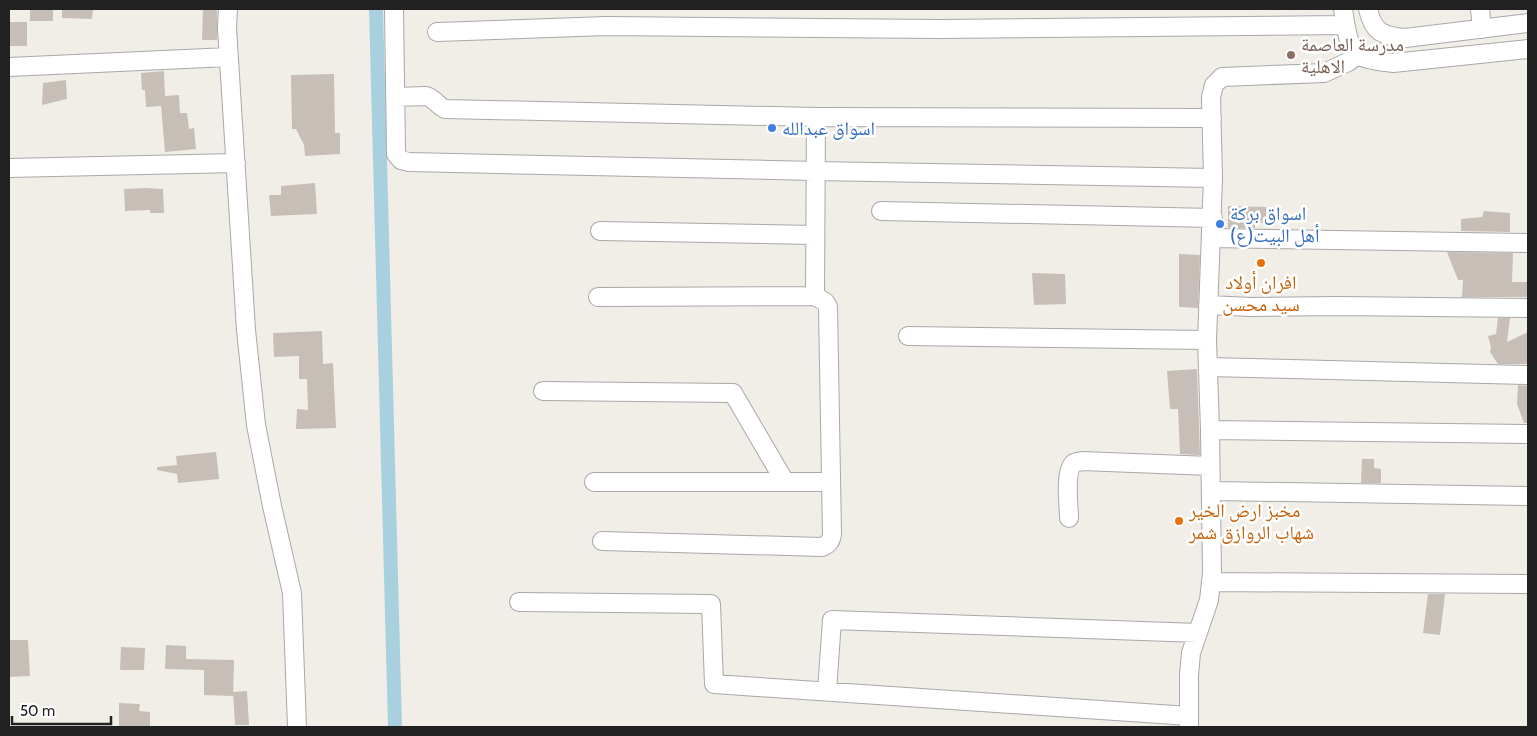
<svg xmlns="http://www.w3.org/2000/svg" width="1537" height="736" font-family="Cabin,'Noto Naskh Arabic',sans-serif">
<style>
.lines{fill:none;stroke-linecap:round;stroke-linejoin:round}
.canal{stroke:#a9d0de;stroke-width:14}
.building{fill:#c6beb7}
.minor-casing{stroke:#a8a8a8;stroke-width:20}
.minor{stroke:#fff;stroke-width:18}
.education-dot{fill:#8d6e63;stroke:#fff;stroke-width:2}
.shop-dot{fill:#3f7fe0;stroke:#fff;stroke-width:2}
.food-dot{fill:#e8710a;stroke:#fff;stroke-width:2}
.labels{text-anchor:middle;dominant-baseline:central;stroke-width:5;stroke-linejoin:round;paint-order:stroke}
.education-label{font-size:19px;fill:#785e54;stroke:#fff;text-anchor:start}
.shop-label{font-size:19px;fill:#366cbe;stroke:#fff;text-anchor:start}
.food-label{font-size:19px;fill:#c56008;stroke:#fff}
</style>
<rect width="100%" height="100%" fill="#f1eee8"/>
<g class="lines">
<path class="canal" d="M376,9L395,727"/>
</g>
<path class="building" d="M30,9H53V21H30Z
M62,9H93L92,19L62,18Z
M203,9H217V40H202Z
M9,22H27V46H9Z
M164,71L165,96L179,95L180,113H187L189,129L194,128L196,149L165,152L161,106L146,107L145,90H142L141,73Z
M334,74L335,133H340V154L305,156L304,145L296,129H292L291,75Z
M66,80L67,99L42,105L43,83Z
M315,183L317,214L271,216L269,195H281V186Z
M146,188L163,189L164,213H150V210L125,211L124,189Z
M1228,206L1266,207V223H1255V228H1228Z
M1484,211L1510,213V232L1461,231V219L1482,217Z
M1447,252L1513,253L1512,282H1528V297H1462L1463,280H1458Z
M1179,254L1200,255L1198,308L1179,307Z
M1032,273L1065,274L1066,304L1034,305Z
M1498,318H1510L1507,342L1528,332V364H1498L1490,352L1491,347L1488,336L1496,334Z
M322,331L323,364L333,363L336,428L296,429L297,409L308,410L307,379H299V356L274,357L273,333Z
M1197,369L1200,455L1180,454L1178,409H1170L1167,371Z
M1518,385L1528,386V423H1524L1517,404Z
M216,452L219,479L178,483L177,474L157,470V467L177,465L176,456Z
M1362,459H1374V468L1381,469V483H1361Z
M1428,594H1445L1440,635L1423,633Z
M9,640H28L30,676L9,677Z
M166,645L186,646V659L234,660L233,696L204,695V670L165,669Z
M121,647L145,648L144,670H120Z
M247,691L249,725H235L233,692Z
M119,703L140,704L139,711L150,712V727H119Z"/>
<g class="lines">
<defs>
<path id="minor" d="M228,9L227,28L246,330L256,425L272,506L292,593L297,727
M394,9L396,154L401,160L409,162L815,171L1213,178
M1343,9C1345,21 1347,47 1358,55C1364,60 1385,62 1393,63L1528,49
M1368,9C1373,32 1382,36 1405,38L1528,23
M1480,9L1482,29
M437,32L606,26L939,29L1345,25
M9,67L229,57
M395,97L426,96C434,98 438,106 445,109L816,117L1212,118
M9,168L236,163
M881,211L1213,218
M600,231L815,235
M1211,238L1528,243
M598,297L815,296L816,117
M1208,305L1251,307L1337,306L1528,308
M908,336L1207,340
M1208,367L1528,375
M543,391L733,393L785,482
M1210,430L1528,434
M594,482H830
M1216,491L1528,496
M1069,518C1069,506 1064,471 1074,463C1076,462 1079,462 1082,461L1210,466
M602,541L822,547C829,544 831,541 832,534L828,307L825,302L815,296
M1211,582L1528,584
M519,602L711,604L714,684L1189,716
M827,691L832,620L1198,633
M1189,727V675L1191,653L1209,600L1212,573L1210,430L1207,340L1213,178L1211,97L1214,85L1222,77L1324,73L1348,62L1358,55"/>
</defs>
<use href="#minor" class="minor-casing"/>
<use href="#minor" class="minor"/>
</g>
<circle class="education-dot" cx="1291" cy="55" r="5"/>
<g class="shop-dot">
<circle cx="772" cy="128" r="5"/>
<circle cx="1220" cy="224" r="5"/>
</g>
<g class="food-dot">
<circle cx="1261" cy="263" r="5"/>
<circle cx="1179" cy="521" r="5"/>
</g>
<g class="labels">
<g class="education-label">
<text x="1301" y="44">مدرسة العاصمة<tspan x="1301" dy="22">الاهلية</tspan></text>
</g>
<g class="shop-label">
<text x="782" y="128">اسواق عبدالله</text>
<text x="1230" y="213">اسواق بركة<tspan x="1230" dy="22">أهل البيت(ع)</tspan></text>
</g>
<g class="food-label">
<text x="1261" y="282">افران أولاد<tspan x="1261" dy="22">سيد محسن</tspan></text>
<text x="1189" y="510" text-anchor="start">مخبز ارض الخير<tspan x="1189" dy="22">شهاب الروازق شمر</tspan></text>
</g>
</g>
<rect width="1537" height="736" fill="none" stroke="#212121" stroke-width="20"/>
<path d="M12 716v8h99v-8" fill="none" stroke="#212121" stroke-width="2.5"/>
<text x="20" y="716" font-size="15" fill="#212121" stroke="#ffffff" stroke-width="4" paint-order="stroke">50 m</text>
</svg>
